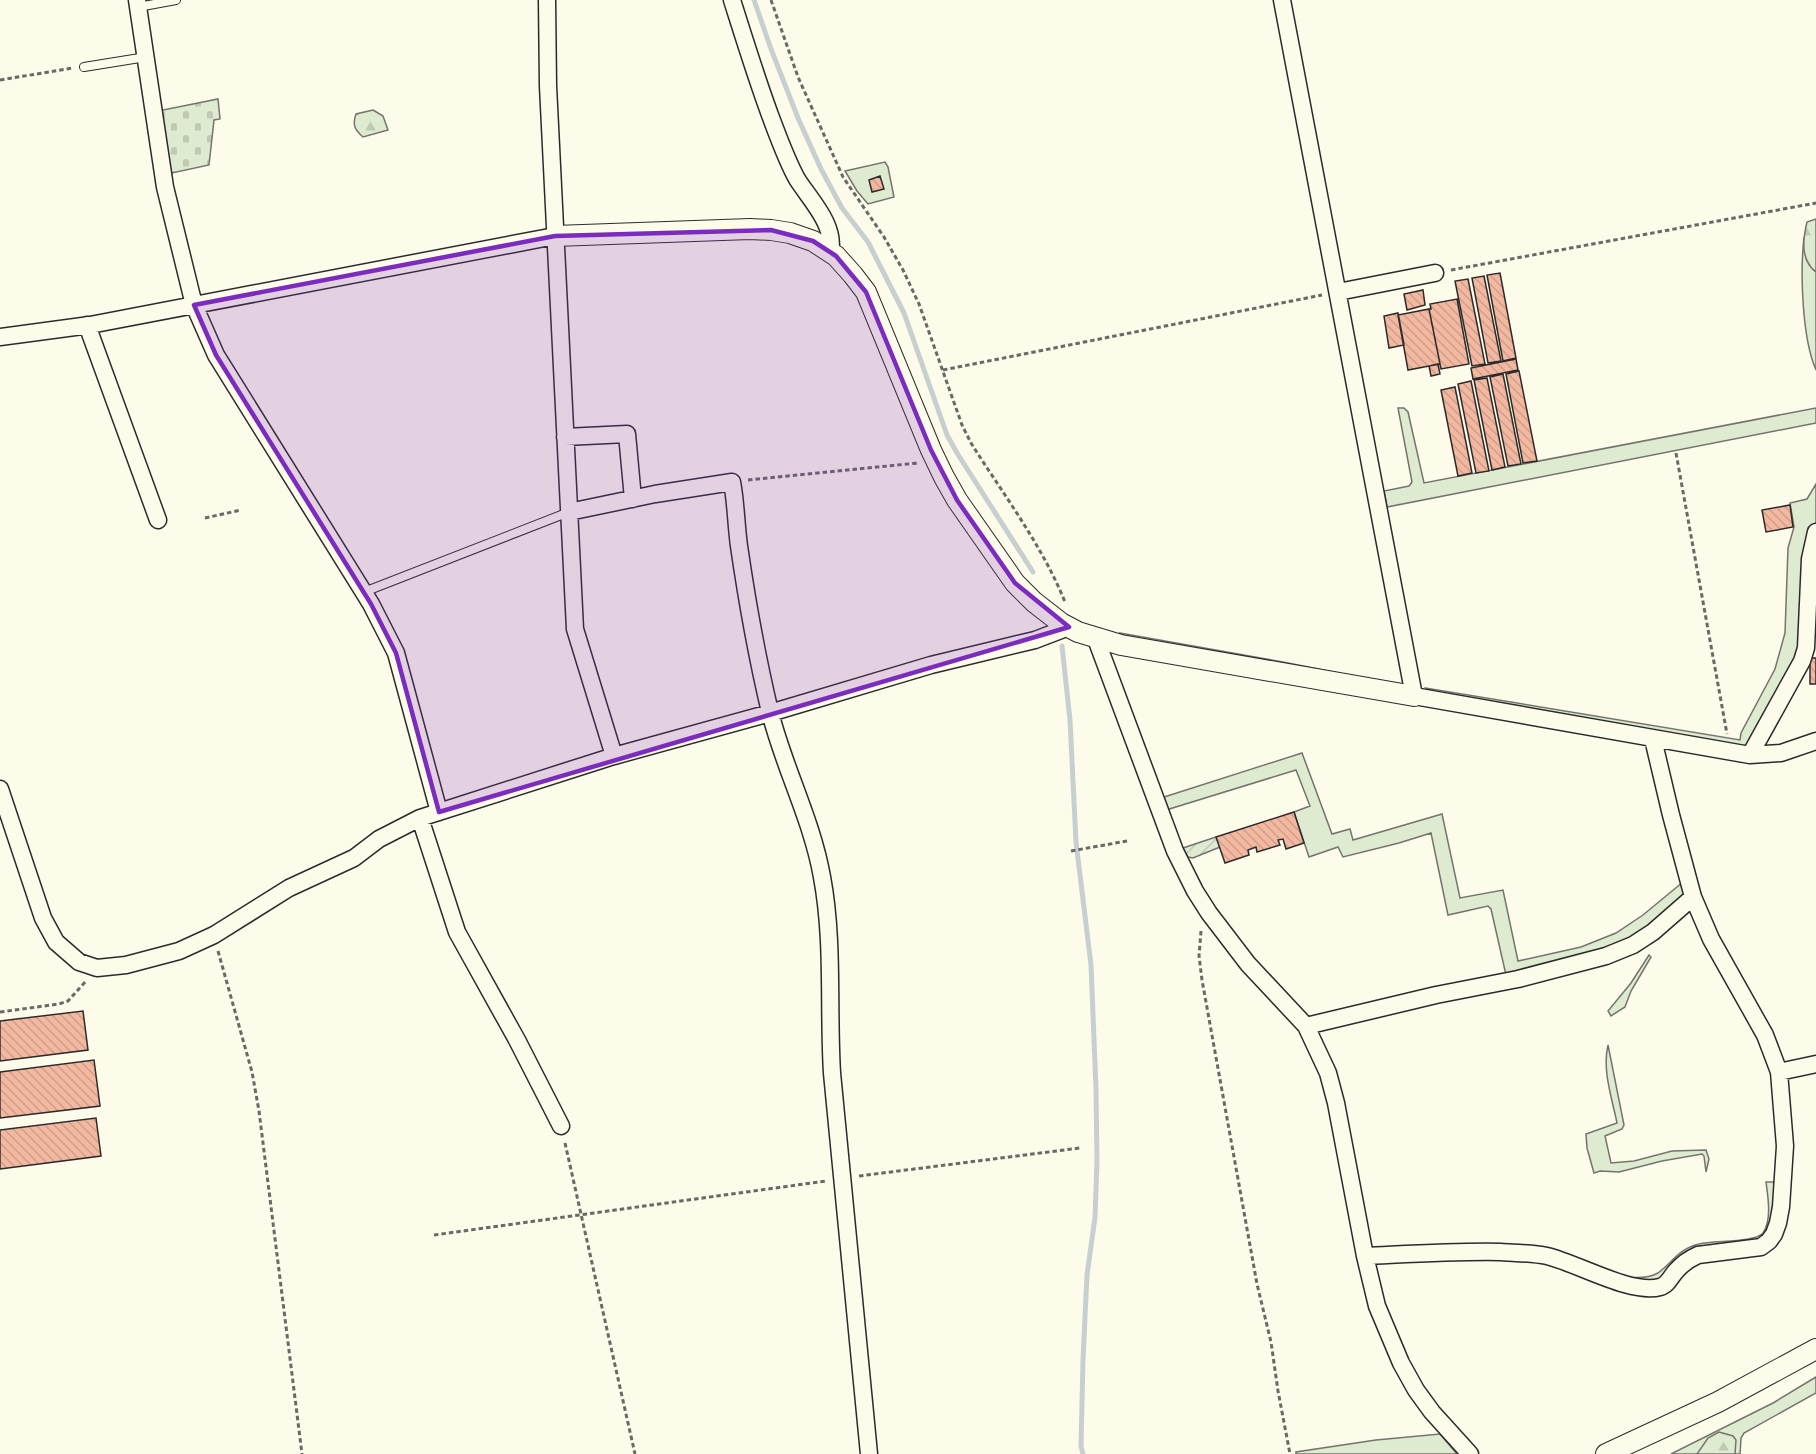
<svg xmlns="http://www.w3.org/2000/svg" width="1816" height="1454" font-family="'Titillium Web',sans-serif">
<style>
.grass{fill:#deebd1;stroke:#74746e;stroke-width:1.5}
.forest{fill:url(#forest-firs);stroke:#74746e;stroke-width:1.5}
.cemetery{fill:url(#cemetery-stones);stroke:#74746e;stroke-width:1.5}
.garden{fill:url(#garden-furrows);stroke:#74746e;stroke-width:1.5}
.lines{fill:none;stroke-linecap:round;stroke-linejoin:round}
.stream{stroke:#c7d0d0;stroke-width:5}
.building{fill:url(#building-back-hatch);stroke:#2b2b2b;stroke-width:1.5}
.service-casing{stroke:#2b2b2b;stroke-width:10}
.minor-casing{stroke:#2b2b2b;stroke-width:19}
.tertiary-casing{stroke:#2b2b2b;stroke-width:22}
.path{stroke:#6a6964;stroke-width:3;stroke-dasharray:4.5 3;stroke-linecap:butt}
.service{stroke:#fdfbea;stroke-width:8}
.minor{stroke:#fdfbea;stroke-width:16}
.tertiary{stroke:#fdfbea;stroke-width:20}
.marked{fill:#7b2cbf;fill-opacity:0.2;stroke:#7b2cbf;stroke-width:4.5;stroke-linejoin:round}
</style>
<defs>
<pattern id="forest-firs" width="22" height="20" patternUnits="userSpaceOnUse" patternTransform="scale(1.5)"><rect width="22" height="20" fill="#deebd1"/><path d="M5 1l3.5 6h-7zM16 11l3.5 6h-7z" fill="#bfcab4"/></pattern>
<pattern id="cemetery-stones" width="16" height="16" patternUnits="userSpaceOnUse" patternTransform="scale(1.5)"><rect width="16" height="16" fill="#deebd1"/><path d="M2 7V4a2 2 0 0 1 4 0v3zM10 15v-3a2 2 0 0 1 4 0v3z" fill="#bfcab4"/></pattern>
<pattern id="garden-furrows" width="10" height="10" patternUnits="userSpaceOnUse" patternTransform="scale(1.5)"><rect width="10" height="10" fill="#deebd1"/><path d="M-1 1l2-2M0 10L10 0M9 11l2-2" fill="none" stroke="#bfcab4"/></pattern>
<pattern id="building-back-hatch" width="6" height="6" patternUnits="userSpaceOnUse" patternTransform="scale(1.5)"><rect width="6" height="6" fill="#f2b8a0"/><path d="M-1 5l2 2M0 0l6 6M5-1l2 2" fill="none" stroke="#d09e8a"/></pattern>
</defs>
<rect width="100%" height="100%" fill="#fdfbea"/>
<path class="grass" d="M885,162L888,167L894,197L868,204L857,191L845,171Z
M1804,237C1805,249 1806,264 1816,272V370C1802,338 1800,273 1804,237Z
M1398,408H1404L1408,412L1424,483L1816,408V423L1387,507L1384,491L1409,486L1412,482Z
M1816,484V522L1808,542L1799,652L1748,748L1429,691L1426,688L1740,740L1741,733L1775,669L1785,633L1788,548L1794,527L1790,503L1807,499Z
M1120,633L1283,662L1389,683L1121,635Z
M1302,753L1332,834L1350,829L1353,840L1442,814L1460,898L1503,890L1518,961L1581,947L1616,933L1643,915L1683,882L1687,896L1641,933L1618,946L1506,975L1491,909L1488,906L1448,915L1431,833L1399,843L1343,857L1338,847L1309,857L1294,812L1310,806L1296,770L1166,810L1161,798Z
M1649,955L1651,957L1631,991L1625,1007L1611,1016L1608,1011L1631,983Z
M1608,1045L1624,1125L1622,1129L1605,1136L1611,1163L1634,1161L1672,1151L1706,1150L1709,1159L1706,1172L1704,1156L1702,1154L1662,1161L1619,1172L1600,1171L1594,1173L1587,1148L1586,1134L1617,1123C1612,1098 1602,1070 1608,1045Z
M1766,1182H1773L1775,1185L1770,1229L1760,1240L1729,1246L1659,1280H1637L1626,1277C1635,1278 1649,1278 1658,1273C1673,1262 1678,1249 1699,1244C1713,1240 1755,1243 1763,1233C1772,1220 1768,1197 1766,1182Z
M1816,1377V1393L1744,1433L1741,1438L1740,1454H1671L1773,1403Z
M1440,1434L1457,1454H1296V1452L1376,1440Z"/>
<path class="forest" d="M373,110L383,116L388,130L363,137C355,130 352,125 356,114Z
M1816,219V272C1800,260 1803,239 1807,222Z
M1719,1432L1733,1436L1736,1440L1735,1454H1697L1708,1438Z"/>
<path class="cemetery" d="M218,99L220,119L214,120L209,165L172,173L168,170L158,111Z"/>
<path class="garden" d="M1216,837L1220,847L1193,858L1188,857L1183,848Z"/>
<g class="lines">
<path class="stream" d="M754,0L771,49L798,118L821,169L842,208L868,242L904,313L947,435L957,453L1033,572
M1062,646L1070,720L1076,842L1091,965L1096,1089L1097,1161L1095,1217L1087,1275L1083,1360L1081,1446L1083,1454"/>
</g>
<path class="building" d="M880,176L884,189L872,192L869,180Z
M1500,273L1516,358L1503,361L1487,275Z
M1484,276L1501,361L1488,363L1472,278Z
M1468,279L1485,364L1472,366L1455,281Z
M1423,290L1425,305L1407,310L1404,294Z
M1457,299L1469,364L1441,369L1429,309H1431L1430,304Z
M1429,309L1440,364L1408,370L1398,315Z
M1398,313L1404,345L1389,348L1384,316Z
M1516,359L1518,370L1473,379L1471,368Z
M1438,364L1440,374L1431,376L1429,366Z
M1519,371L1537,461L1523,463L1506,374Z
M1503,374L1521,464L1508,466L1490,377Z
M1487,378L1505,467L1492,470L1474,380Z
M1471,381L1489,471L1476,473L1458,384Z
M1455,387L1472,473L1458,476L1441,390Z
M1790,505L1793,527L1766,532L1762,510Z
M1810,658H1816V684H1810Z
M1294,812L1304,843L1286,849L1283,839L1278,840L1280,845L1257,852L1256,847L1248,850L1249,855L1225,863L1216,837Z
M83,1011L88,1050L0,1061V1021Z
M94,1060L100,1106L0,1118V1072Z
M96,1118L101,1156L0,1169V1130Z"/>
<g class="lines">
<defs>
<path id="service" d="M138,7L176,0
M84,67L146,57
M364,592L569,512"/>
<path id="minor" d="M137,0L165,187L194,305L216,355L371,604L396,653L439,812
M547,0L548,86L575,629L614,756
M732,0C744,38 756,77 770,115C778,136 786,159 797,179C811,201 836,225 830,253
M1282,0L1414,696L1750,755L1781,753L1816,741
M1338,292L1435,273
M87,325L158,520
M0,337L90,325L555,236
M565,437L627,434L633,499
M569,512L655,494L732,482C736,503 736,524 739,546C747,601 757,657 770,712C784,768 812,820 822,877C834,941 828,1007 832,1073L869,1454
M1096,639L1175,851L1195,891L1209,913L1248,964L1306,1026L1328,1073L1336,1103L1365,1256L1377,1306L1401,1363L1416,1390L1432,1412L1470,1454
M1750,755L1802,661L1806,648L1810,559L1816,532
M0,789L43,918L56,942L79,962L97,968L126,965L179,951L214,935L289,888L354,858L379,839L420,818L614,756L770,713L931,665L1035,640L1069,627
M420,818L457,932L517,1040L561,1126
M1306,1026L1436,995L1518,979L1606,956L1633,945L1653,932L1693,897
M1779,1072L1816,1064
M1365,1256C1410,1254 1456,1251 1501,1252C1516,1253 1532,1253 1547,1256C1577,1263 1631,1295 1660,1287C1668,1285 1671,1276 1676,1271C1682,1264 1689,1259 1698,1255L1761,1247L1769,1241L1774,1234L1778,1223L1781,1207L1785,1146L1779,1072L1765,1035L1711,939L1693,897L1671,815L1653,739"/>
<path id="tertiary" d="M555,236L750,229L771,230L790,233L813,241L836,256L853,275L866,292L931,450L944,477L957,500L1015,583L1034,602L1061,623L1078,632L1121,645L1414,696
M1606,1454L1718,1402L1816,1349"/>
</defs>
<use href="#service" class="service-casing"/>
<use href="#minor" class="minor-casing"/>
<use href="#tertiary" class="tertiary-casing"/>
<path class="path" d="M771,0L798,77L843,177L884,237L903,270L919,304L962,425L971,443C1003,494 1042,545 1065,602
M0,80L73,68
M1451,270L1816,203
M943,370L1322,295
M1676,453L1727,734
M748,480L918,463
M205,518L241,510
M1071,851L1127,841
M1201,931L1199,956L1202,980L1257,1284L1271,1342L1278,1391L1290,1454
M218,951L252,1072L259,1111L302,1454
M0,1012L59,1004L68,1001L86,981
M565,1143L635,1454
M859,1176L1080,1148
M434,1235L826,1181"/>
<use href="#service" class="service"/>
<use href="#minor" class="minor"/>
<use href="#tertiary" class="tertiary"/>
</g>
<path class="marked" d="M771,230L813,241L836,256L866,292L931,450L957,500L1015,583L1069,627L439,812L396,653L371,604L216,355L194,305L555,236Z"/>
</svg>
